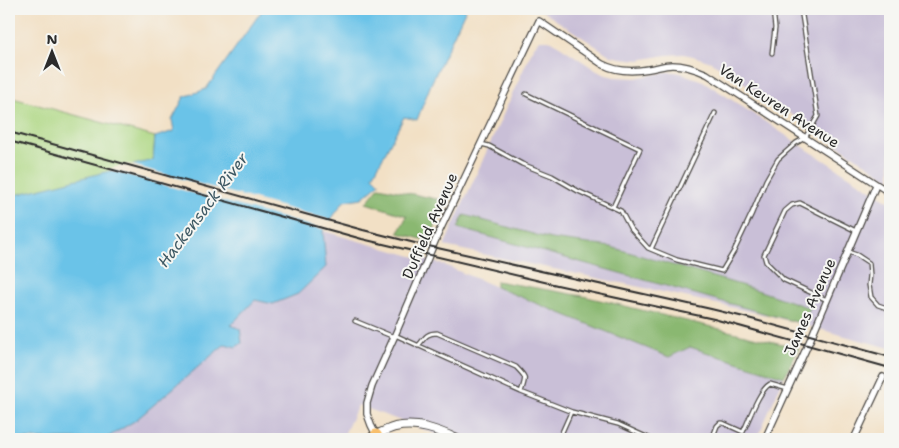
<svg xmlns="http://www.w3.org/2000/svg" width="899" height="448" font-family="'Shantell Sans',sans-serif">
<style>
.industrial{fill:#c9bfd7}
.green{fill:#aed783;stroke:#6c8157}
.forest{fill:#8ab871;stroke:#5a724e}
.water{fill:#6bc3e8;stroke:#4b778a}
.pier{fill:#f2e0c5}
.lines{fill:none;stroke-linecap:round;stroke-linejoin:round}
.service-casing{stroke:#494642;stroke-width:5.5}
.minor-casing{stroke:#494642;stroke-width:8}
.tertiary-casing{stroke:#494642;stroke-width:10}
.motorway-casing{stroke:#494642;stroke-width:14}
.service{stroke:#fff;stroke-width:3}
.minor{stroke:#fff;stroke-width:5.5}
.tertiary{stroke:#fff;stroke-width:8}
.motorway{stroke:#f8bf6c;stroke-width:11}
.rail{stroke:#2b2b2b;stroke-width:2}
.labels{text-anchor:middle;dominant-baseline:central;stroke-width:4;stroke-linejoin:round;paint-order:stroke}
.street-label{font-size:15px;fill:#2b2b2b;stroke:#f6f6f2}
.water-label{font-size:16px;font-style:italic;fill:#3e5964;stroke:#f6f6f2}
</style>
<rect width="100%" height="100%" fill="#f6f6f2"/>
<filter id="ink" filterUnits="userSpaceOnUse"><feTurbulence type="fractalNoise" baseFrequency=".02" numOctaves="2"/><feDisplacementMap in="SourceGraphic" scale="10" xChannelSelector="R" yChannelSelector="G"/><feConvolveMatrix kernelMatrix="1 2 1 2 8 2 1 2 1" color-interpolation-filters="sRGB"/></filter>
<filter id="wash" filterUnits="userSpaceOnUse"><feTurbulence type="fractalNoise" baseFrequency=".0096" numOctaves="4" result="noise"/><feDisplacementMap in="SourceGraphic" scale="20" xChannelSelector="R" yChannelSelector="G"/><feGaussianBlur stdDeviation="1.12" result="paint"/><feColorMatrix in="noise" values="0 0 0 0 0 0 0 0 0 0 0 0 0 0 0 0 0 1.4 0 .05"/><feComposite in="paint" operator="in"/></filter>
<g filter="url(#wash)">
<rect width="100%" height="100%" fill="#f2e0c5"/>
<path class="industrial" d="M539,9H890V180L720,67L711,62L693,56L683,54L666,55L639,60L621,58L611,56Z
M540,40H548L552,41L597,71L606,75L615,77L636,78L667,72H674L680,73L703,81L808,150L890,202V348L770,316L654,290L444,246L534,46Z
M323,231L444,265L496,287L669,357L690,347L784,377L757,439H449L358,405L342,439H99L101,438L105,439L136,420L225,344L230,325L255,300L273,304L298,294L326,267Z"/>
<path class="green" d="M9,97L155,137L153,160L115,173L15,195L14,177L9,176Z"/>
<path class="forest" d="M379,187L446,201L429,241L398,233L407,216L366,203Z
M464,215L551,239L611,247L754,289L810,308L803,324L458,228Z
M496,281L583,296L799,348L784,377L690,347L669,357L496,287Z"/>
<path class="water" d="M263,9H466L431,84L417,120L404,117L373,176L380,183L362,198L344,201L323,231L326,267L298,294L273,304L255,300L231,325L240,329L242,343L236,347L225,344L136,420L105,439H9V199L15,195L153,160L155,137L174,131L172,120L184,97L206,89Z"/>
<path class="pier" d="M128,164L139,167L333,221L326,230L107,169Z"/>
</g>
<g filter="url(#ink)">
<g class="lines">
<defs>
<path id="service" d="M772,53L775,28L773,9
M526,94L640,149L613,207
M481,144L489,146L522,164L552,176L578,191L621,211L630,228L648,248L677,260L722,271L734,251L752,213L766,180L778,159L796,143L805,138L818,116L801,9
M651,249L715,113
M848,252L857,255L869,263L870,275L869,285L871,297L878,305L890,309
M827,300L784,280L766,262L764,255L785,211L792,205L800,203L856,231
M355,321L394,337
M395,335L521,392L572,412L618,424L651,439
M418,346C425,338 426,333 437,333L516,367C527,378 526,377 521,392
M559,439L571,412
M712,439L717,426L720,423H723L743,432C749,420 759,390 770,384L788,389"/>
<path id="minor" d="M366,439L376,435L371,425L367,414V403L372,386L395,335L439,232L539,21L602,64C617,72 632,72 649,69C657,68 664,65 672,65C685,65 696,69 707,74L890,193
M765,439L811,338L876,185
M854,439L883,377"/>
<path id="tertiary" d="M376,435C382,432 388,429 395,427C417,422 438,430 457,439"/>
<path id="motorway" d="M376,435L378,439"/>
</defs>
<use href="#service" class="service-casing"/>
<use href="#minor" class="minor-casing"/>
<use href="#tertiary" class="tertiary-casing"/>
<use href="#motorway" class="motorway-casing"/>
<use href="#service" class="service"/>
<use href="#minor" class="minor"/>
<use href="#tertiary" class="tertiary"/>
<use href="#motorway" class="motorway"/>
<path class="rail" d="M9,132L363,230L415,243L711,309L748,318L890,357
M9,141L362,239L557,285L714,319L890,368"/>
</g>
</g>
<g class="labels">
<g class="street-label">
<text transform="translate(779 106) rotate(33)">Van Keuren Avenue</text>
<text transform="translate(430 226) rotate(-66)">Duffield Avenue</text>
<text transform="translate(810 307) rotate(-66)">James Avenue</text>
</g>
<g class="water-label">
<text transform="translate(203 210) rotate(-53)">Hackensack River</text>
</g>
</g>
<rect width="899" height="448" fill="none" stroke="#f6f6f2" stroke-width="30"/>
<g transform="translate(52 52)" stroke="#f6f6f2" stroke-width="4" paint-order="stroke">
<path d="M0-4L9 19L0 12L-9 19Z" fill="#2b2b2b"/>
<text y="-8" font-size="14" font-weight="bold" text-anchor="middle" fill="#2b2b2b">N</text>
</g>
</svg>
